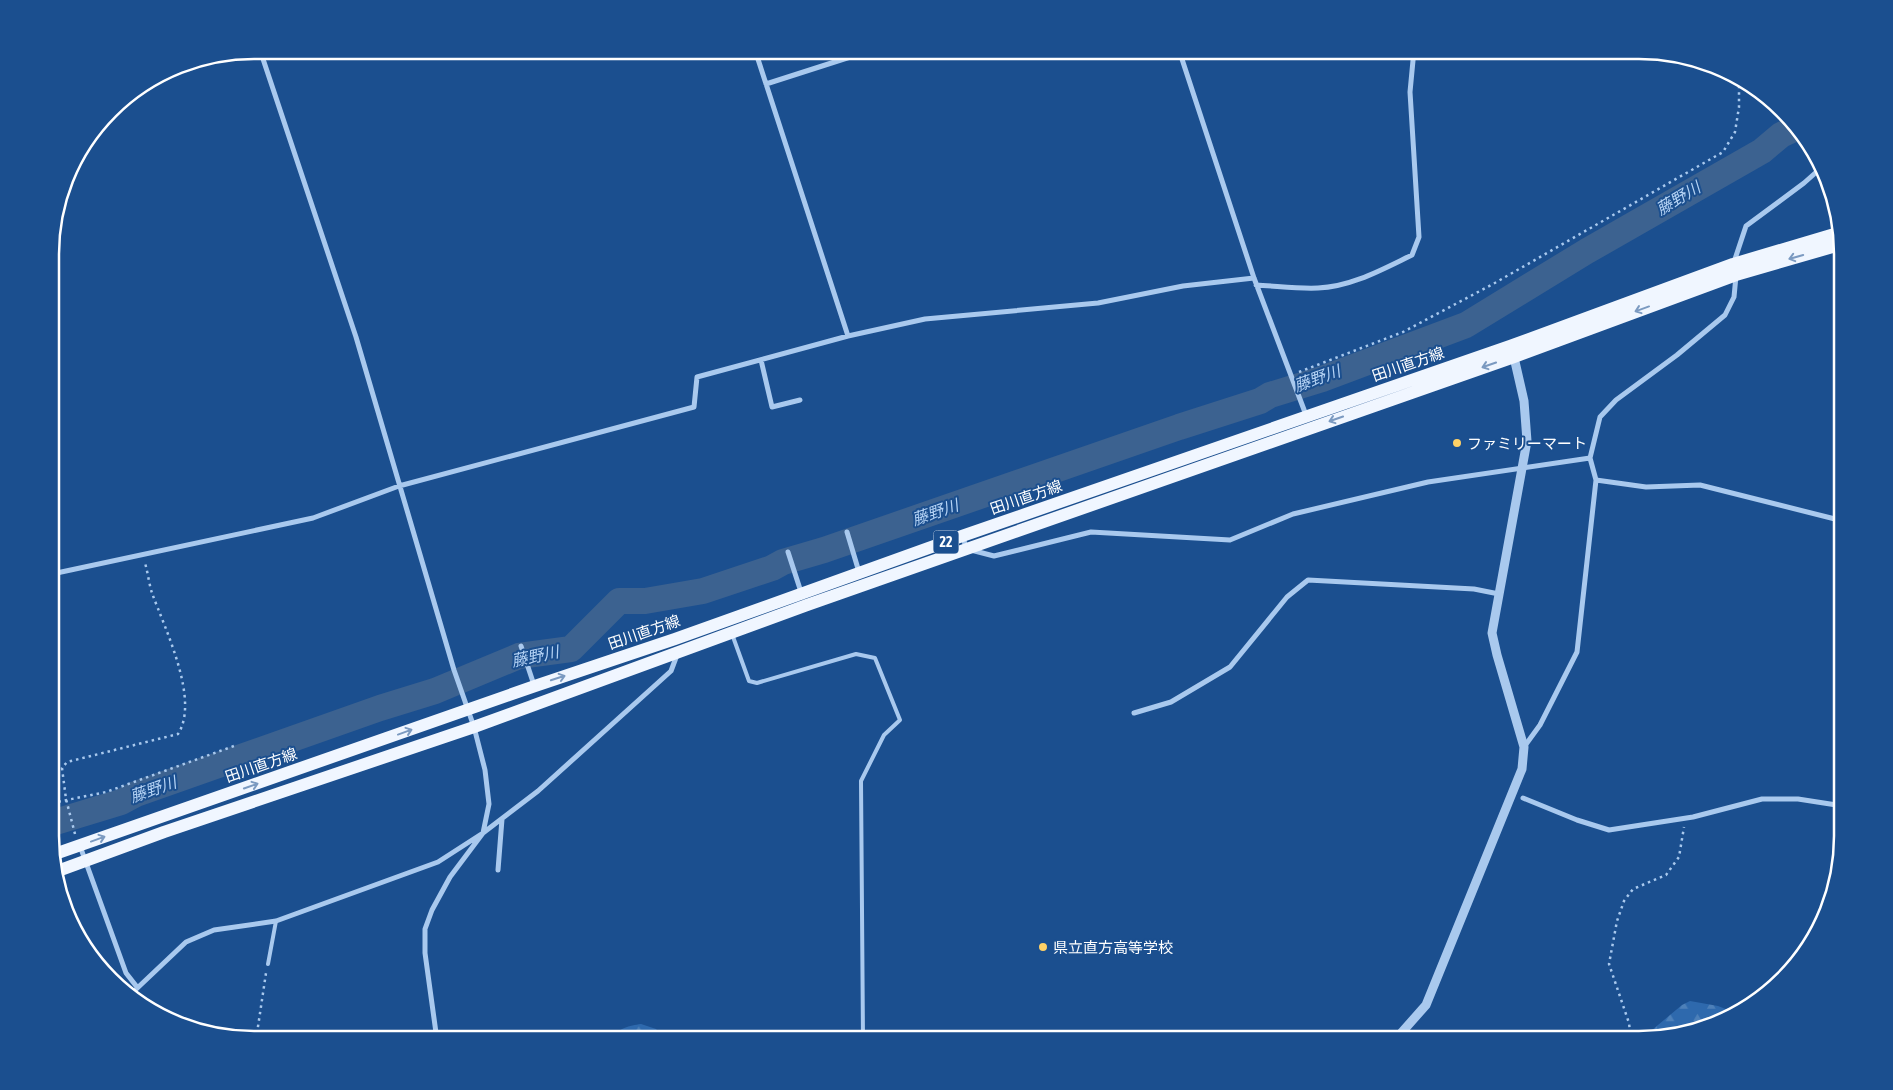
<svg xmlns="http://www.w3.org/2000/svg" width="1893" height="1090" font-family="'Asap Condensed','Noto Sans JP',sans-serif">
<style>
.forest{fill:url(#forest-firs)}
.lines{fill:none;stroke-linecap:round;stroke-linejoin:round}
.river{stroke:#3c6290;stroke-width:26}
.path{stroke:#a9c9ee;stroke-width:2.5;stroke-dasharray:2.5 4;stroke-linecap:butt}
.service{stroke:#a9c9ee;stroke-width:4}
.minor{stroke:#a9c9ee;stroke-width:5}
.tertiary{stroke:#a9c9ee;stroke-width:9}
.primary{stroke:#f0f6ff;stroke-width:12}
.oneway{stroke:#7b9ac1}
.poi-dot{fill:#ffd166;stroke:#1b4f8f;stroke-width:2}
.labels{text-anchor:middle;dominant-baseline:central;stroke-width:4;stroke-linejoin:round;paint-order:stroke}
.shield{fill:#1b4f8f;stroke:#bbcadd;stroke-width:1}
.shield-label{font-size:14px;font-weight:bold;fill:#fff}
.street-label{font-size:15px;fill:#fff;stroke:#1b4f8f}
.poi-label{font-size:15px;fill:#fff;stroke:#1b4f8f;text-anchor:start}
.water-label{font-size:16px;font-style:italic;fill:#b5d3f5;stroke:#1b4f8f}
.rim{fill:none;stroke:#fff;stroke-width:2.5}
</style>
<defs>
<pattern id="forest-firs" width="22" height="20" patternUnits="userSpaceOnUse" patternTransform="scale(1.25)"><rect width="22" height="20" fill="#2e69ad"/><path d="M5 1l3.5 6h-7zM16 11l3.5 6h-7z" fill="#4d80b9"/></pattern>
</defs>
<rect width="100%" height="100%" fill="#1b4f8f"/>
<path class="forest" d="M1690,1001L1718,1006L1738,1014L1653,1040H1640L1682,1005Z
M641,1024L656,1029L665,1040H614C617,1027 630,1026 641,1024Z"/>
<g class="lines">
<path class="river" d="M52,823L121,802L136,794L380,708L435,691L519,656L571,649L619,601H645L703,591L772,568L783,562L824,550L1179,427L1260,401L1270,395L1322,379L1466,325L1587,251L1762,151L1781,135L1796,128"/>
<path class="path" d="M1299,372L1403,332L1493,284L1723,152L1735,132L1739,107V76
M52,803L106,792L234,746
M75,834L66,799L62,768L67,762L178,734C200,700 165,629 152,593C149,584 148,573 145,563
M256,1040L266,973
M1631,1040L1629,1023L1609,964L1617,921L1624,901L1633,889L1666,875L1679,857L1684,827"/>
<path class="service" d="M732,634L749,681L757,683L856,654L875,658L900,720L884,735L861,781L863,1040
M268,964L276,921"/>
<path class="minor" d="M260,50L356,337L454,670L474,727L485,770L489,804L483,833L450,877L432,910L425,929V953L437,1040
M755,50L848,336
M1179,50L1254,278L1306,415
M766,84L872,50
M1734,262L1746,226L1804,183L1822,167
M1256,285C1277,286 1298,289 1318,288C1351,287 1383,269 1412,255L1419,237L1410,92L1414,50
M761,360L772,407L800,400
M1596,480L1646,487L1700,485L1843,521
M847,532L859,572
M962,536L967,549L994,556L1091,532L1230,540L1293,514L1428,482L1590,458
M788,552L801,592
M52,574L313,518L399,486L694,407L697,377L848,336L925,319L1098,303L1183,286L1254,278
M521,646L534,685
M1134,713L1171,702L1230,667L1287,597L1308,580L1474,589L1499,594
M1524,747L1540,725L1577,652L1596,480L1590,458L1600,417L1616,400L1677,355L1725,315L1734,297L1736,276
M1523,798L1577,820L1609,830L1693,817L1762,799H1798L1843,806
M80,846L126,973L137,987
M498,870L502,819
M131,994L186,942L214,930L276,921L438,862L483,833L538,791L671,671L677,655"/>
<path class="tertiary" d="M1395,1040L1426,1005L1522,769L1524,747L1497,655L1492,633L1527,441L1524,401L1513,353"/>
<path class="primary" d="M52,855L535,686L675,639L962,536L1510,346L1733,264L1841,232
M55,872L164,832L474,727L807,605L1514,357L1736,275L1843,244"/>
</g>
<defs><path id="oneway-shaft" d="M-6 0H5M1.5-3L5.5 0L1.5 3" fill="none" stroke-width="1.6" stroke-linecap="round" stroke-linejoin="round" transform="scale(1.25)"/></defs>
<g class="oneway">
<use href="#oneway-shaft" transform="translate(1796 257) rotate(164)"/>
<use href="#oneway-shaft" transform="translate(1642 309) rotate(160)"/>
<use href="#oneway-shaft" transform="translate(1489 365) rotate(161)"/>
<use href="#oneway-shaft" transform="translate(1336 419) rotate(161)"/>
<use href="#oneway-shaft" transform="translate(558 678) rotate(-18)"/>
<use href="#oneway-shaft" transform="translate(405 732) rotate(-20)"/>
<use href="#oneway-shaft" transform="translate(251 786) rotate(-19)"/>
<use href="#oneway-shaft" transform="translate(98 839) rotate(-20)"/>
</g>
<g class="poi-dot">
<circle cx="1457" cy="443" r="5"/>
<circle cx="1043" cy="947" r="5"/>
</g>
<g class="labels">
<rect class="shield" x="933.5" y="530.5" width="25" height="23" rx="4"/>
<g class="shield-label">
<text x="946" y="542">22</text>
</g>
<g class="street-label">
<text transform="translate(1408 364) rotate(-19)">田川直方線</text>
<text transform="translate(1026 497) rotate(-19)">田川直方線</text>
<text transform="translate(644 632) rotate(-19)">田川直方線</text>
<text transform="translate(261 765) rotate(-19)">田川直方線</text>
</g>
<g class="poi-label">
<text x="1467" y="443">ファミリーマート</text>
<text x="1053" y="947">県立直方高等学校</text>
</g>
<g class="water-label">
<text transform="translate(1678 198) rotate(-31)">藤野川</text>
<text transform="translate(1317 378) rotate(-20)">藤野川</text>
<text transform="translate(935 512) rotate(-19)">藤野川</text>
<text transform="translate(535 656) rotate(-12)">藤野川</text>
<text transform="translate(153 789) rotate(-19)">藤野川</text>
</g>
</g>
<path d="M0 0H1893V1090H0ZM254 59H1639A195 195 0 0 1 1834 254V836A195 195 0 0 1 1639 1031H254A195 195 0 0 1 59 836V254A195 195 0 0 1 254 59Z" fill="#1b4f8f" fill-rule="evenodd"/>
<path class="rim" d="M254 59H1639A195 195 0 0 1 1834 254V836A195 195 0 0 1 1639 1031H254A195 195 0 0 1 59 836V254A195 195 0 0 1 254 59Z"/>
</svg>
